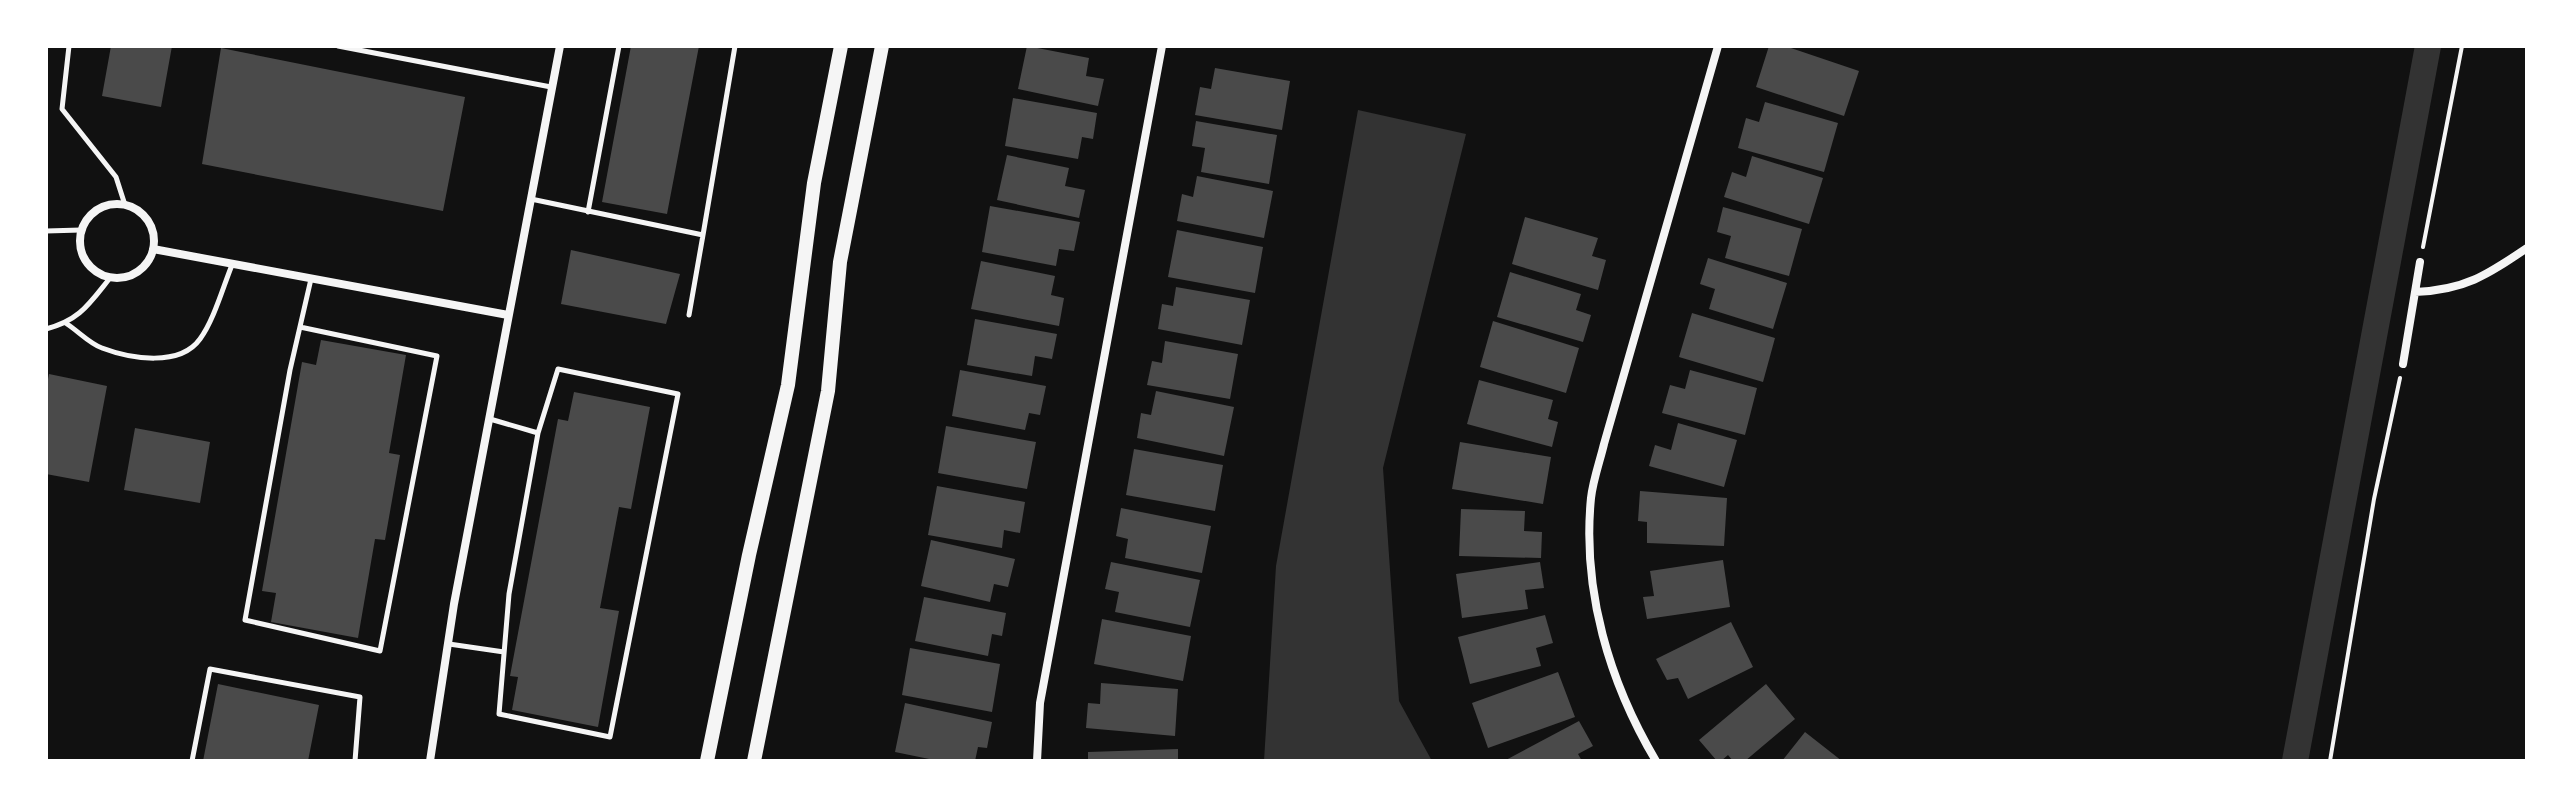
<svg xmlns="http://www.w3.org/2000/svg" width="2573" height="807" font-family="Raleway,sans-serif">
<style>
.water{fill:#333}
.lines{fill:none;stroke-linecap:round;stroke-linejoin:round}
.canal{stroke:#333;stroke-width:26}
.building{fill:#4a4a4a}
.path{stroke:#f5f5f5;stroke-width:4}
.service{stroke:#f5f5f5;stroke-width:5}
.minor{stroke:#f5f5f5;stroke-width:8}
.tertiary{stroke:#f5f5f5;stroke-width:14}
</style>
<rect width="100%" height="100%" fill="#111"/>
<path class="water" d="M1358,110L1466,134L1383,468L1399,701L1432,761H1264L1276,566Z"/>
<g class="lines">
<path class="canal" d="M2295,761L2428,46"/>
</g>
<path class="building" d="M111,46H172L161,107L102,96Z
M631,46H699L667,214L602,202Z
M1027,46L1089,58L1086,76L1104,79L1098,106L1018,89Z
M1769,46H1785L1859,71L1844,116L1756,87Z
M221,48L465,97L443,211L202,164Z
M1215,68L1290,81L1282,130L1195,115L1200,87L1211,89Z
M1013,98L1097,113L1093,139L1082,137L1078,159L1005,146Z
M1765,102L1838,123L1824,172L1738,148L1746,118L1759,122Z
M1196,121L1277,135L1269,184L1201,172L1205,148L1192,146Z
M1007,155L1069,168L1065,186L1085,190L1079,218L997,200Z
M1752,156L1823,178L1809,224L1724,197L1732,172L1746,177Z
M1197,176L1273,191L1264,238L1177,221L1182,194L1193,197Z
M990,206L1080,222L1074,251L1059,249L1056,266L982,252Z
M1723,207L1802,229L1789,276L1725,258L1731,236L1717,232Z
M1525,217L1598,238L1592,256L1606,260L1598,290L1512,264Z
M1177,230L1263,247L1255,293L1168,277Z
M571,250L680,274L666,324L561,304Z
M1708,258L1787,283L1773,329L1709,309L1715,289L1700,284Z
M981,261L1055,276L1051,295L1064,298L1059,326L971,309Z
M1510,272L1581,294L1576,310L1591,315L1583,342L1497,317Z
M1176,287L1250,300L1242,345L1158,329L1162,304L1173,306Z
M1692,313L1775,338L1763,382L1679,357Z
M975,319L1057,334L1052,359L1035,356L1032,376L967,365Z
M1493,321L1579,348L1566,393L1480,367Z
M321,340L406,355L389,453L400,455L385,540L375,539L358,638L271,622L276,593L262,591L302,362L316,365Z
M1165,341L1238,354L1230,399L1147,385L1152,361L1162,363Z
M960,370L1046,386L1040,415L1029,413L1025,430L952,416Z
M1690,370L1757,388L1745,435L1662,413L1670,385L1685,389Z
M49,374L107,386L89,482L46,474V389Z
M1479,380L1553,400L1548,419L1558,422L1552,447L1467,424Z
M1156,391L1234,407L1224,456L1137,438L1141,413L1151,415Z
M574,392L650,407L631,509L619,507L600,608L619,611L598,727L512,710L518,677L510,676L558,419L568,421Z
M1678,423L1737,440L1724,487L1649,466L1655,445L1671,450Z
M946,426L1036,442L1027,489L938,473Z
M135,428L210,442L200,503L124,490Z
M1460,442L1551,457L1543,504L1452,489Z
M1134,449L1223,465L1215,511L1126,495Z
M937,486L1025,502L1020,533L1004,530L1002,548L928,535Z
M1640,491L1727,498L1724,546L1647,543V522L1638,521Z
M1121,508L1211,526L1202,573L1125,558L1128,539L1116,536Z
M1461,509L1525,511L1524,531L1542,532L1541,558L1459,556Z
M931,540L1015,559L1008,587L994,584L990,602L921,586Z
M1723,560L1730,607L1647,619L1643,597L1654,596L1650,571Z
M1111,562L1200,580L1190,627L1115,612L1119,592L1105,589Z
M1540,562L1544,588L1525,590L1528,609L1462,618L1456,574Z
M924,597L1006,613L1002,636L992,634L988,656L915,641Z
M1545,615L1553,643L1536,648L1541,666L1470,684L1458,637Z
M1102,619L1191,636L1183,681L1094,664Z
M1731,622L1753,667L1688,699L1678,678L1667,680L1656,659Z
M910,648L1000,664L992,712L902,695Z
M1558,672L1575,717L1488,748L1472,703Z
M1101,683L1178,689L1175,736L1086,728L1088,703L1100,704Z
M218,684L319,705L308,761H203Z
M1766,684L1795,719L1745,761H1733L1728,755L1721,761H1717L1699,740Z
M905,703L992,722L987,748L978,747L975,761H939L895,752Z
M1579,721L1593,746L1578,754L1582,761H1504Z
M1805,732L1842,761H1782Z
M1178,749V761H1088V752Z"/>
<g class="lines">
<path class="path" d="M2423,247L2462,46
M2330,761L2374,499L2400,378"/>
<path class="service" d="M69,46L62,109L116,177L125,205
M338,46L551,87
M531,199L703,235L689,315
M588,212L619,46
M46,231L81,230
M703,235L735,46
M67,324C78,331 90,344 102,348C131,359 180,367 200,339C214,320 223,287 232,265
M300,327L437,356L380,651L245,620L290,370L311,279
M46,329C80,320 89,304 110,278
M490,419L538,433L558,369L678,394L610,737L499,714L509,594L538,433
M449,644L504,652
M192,761L210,669L360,697L355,761"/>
<path class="minor" d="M80 241a37 37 0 1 1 74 0a37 37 0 1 1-74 0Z
M153,249L508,315
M2415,292C2465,290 2487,275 2527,248
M2403,364L2420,262
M430,761L454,604L560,46
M1037,761L1040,703L1162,46
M1656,761C1609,682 1582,590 1591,498C1593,480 1600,461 1604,444L1718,46"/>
<path class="tertiary" d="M707,761L749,555L788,385L814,183L841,46
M754,761L828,391L840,262L882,46"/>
</g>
<rect width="2573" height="807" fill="none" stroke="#ffffff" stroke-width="96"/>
</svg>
